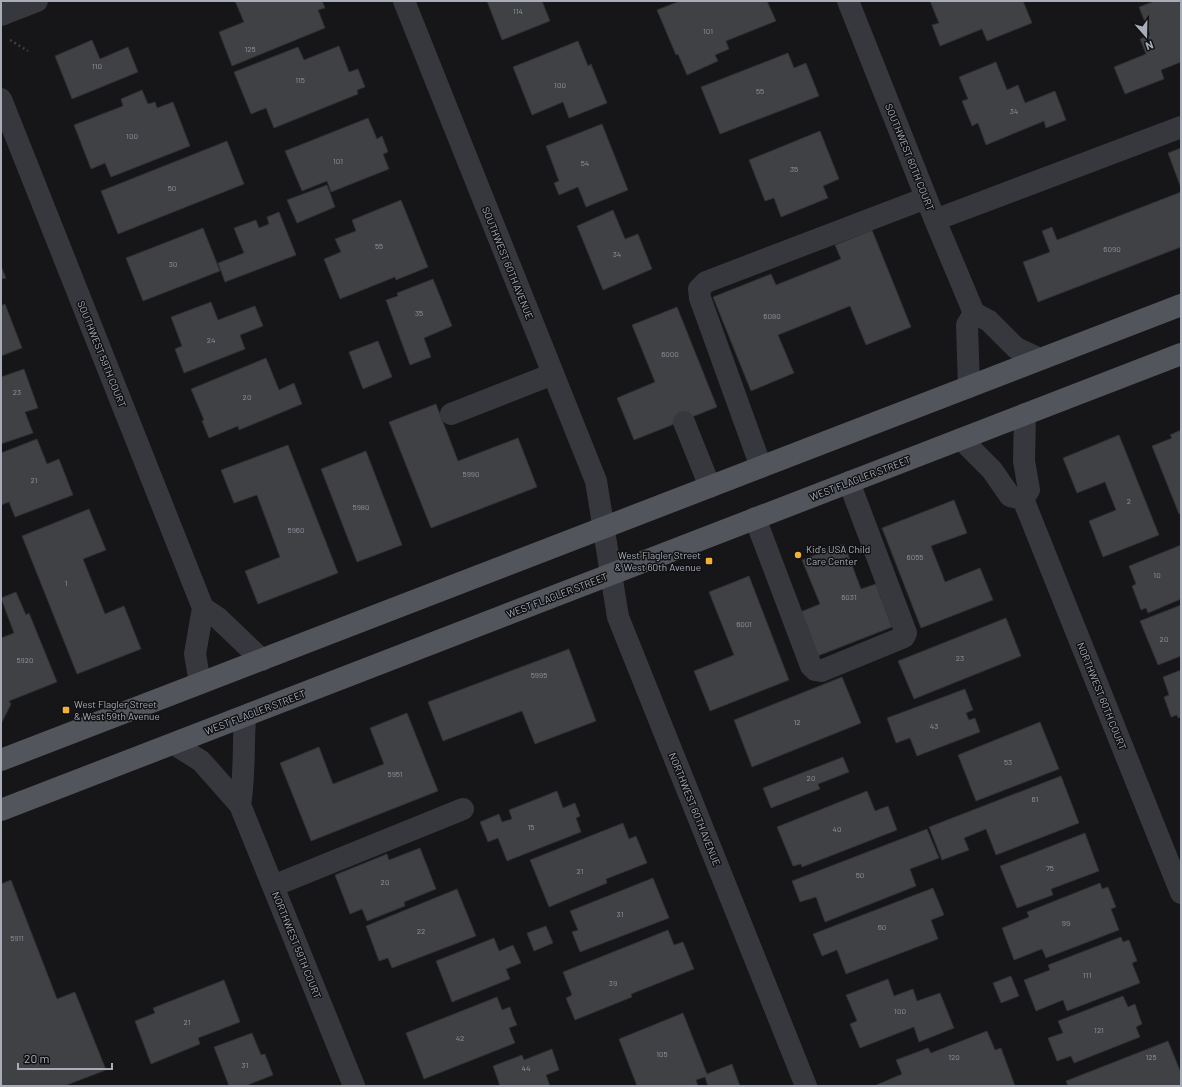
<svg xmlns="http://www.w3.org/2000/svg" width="1182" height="1087" font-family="Barlow,sans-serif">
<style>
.building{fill:#404145;stroke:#303034}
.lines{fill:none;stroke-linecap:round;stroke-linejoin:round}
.path{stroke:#3d3f44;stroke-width:2.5;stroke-dasharray:2 3;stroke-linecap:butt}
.minor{stroke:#37383d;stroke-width:22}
.major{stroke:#53555c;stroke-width:22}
.poi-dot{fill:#f2b134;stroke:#111113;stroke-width:1.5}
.labels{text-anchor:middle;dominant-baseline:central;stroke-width:3;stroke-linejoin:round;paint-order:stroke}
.number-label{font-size:8px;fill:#8e929b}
.street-label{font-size:10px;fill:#a8adb8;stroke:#111113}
.poi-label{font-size:10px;fill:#a8adb8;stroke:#111113;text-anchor:start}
</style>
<rect width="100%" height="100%" fill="#161618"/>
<path class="building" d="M235,1H322L325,8L318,10L325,28L232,66L219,32L244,22Z
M487,1H542L550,21L502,40Z
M680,1H767L776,21L726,41L729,49L715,55L718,61L687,75L678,54L676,55L657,10Z
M930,1H1023L1032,23L987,41L982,29L940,46L932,25L939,23Z
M1155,1H1179L1181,5V62L1161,70L1164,79L1125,94L1114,67L1146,54L1140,39L1150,35L1139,7Z
M92,40L100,59L128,47L138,72L72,99L55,56Z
M578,41L588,66L591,64L607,103L569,118L563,102L532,115L513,67Z
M339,46L349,72L358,69L365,87L357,90L358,94L274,128L266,108L251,114L234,72L298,47L304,60Z
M788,53L794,68L806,63L819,96L720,134L701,87Z
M996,62L1007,90L1018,85L1025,103L1055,91L1066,120L1046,128L1044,121L986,145L978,123L972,126L962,101L968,99L959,77Z
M142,90L148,104L155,102L157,108L173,102L190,146L111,177L105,163L91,169L74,125L123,106L121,99Z
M368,118L377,139L382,136L388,152L383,154L389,169L331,192L327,181L302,191L285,151Z
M602,124L628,190L586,207L578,187L559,195L554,183L559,181L546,146Z
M820,131L839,179L823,186L828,198L781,217L774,198L765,201L749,160Z
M227,141L244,184L118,234L101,191Z
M1181,148V188L1168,153Z
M327,185L335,207L297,223L287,200Z
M1181,192V247L1038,302L1023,262L1050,252L1042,231L1052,227L1057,240Z
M401,200L428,267L396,280L395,277L340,299L324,259L341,252L335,239L356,231L352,220Z
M613,210L625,239L638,234L652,269L603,290L577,226Z
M279,212L296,255L225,282L218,263L244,253L234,228L256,220L259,228L269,224L267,217Z
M203,228L220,271L143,301L126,258Z
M872,230L911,327L866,345L850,306L778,335L794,373L751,391L713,297L771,274L776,285L841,259L835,245Z
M1,266L6,278L1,279Z
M433,279L452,326L424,338L431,357L410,365L386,300L398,296L397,293Z
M211,302L218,320L255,306L263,326L240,335L245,349L184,373L175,349L182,346L171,317Z
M5,304L22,348L1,356V306Z
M677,307L717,407L634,440L617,398L655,382L632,325Z
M378,341L392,377L363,389L349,352Z
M266,358L279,390L294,383L302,404L239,430L238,426L209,438L202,421L204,420L191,389Z
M24,369L38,408L25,412L33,433L1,444V377Z
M436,404L458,461L518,438L537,487L431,528L389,422Z
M1181,430V513L1179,514L1152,446L1172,438L1170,435Z
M1119,435L1159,535L1103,557L1089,521L1116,510L1105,482L1077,493L1063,458Z
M37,439L47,464L59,459L73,495L15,517L9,502L1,505V453Z
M288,445L338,573L258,604L245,571L280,557L257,495L234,503L221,470Z
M366,451L402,545L357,562L321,469Z
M954,500L967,533L931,546L945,582L980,568L993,600L921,628L882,528Z
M89,509L106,550L83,559L105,614L124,606L141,649L77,674L22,536Z
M844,544L861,589L876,584L892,627L815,657L798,613L820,604L802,560Z
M1181,545V599L1148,613L1146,608L1141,610L1132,586L1136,584L1129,566Z
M749,576L789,680L710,711L694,671L734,655L709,592Z
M16,592L26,615L29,613L57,682L9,701L11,704L1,724V638L14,633L1,598Z
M1181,605V656L1158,665L1140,621Z
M1006,618L1021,656L914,699L898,661Z
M569,649L596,721L535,744L522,711L443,741L428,702Z
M1181,670V717L1178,718L1177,715L1171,717L1164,697L1169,695L1163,677Z
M842,677L861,723L752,767L734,720Z
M965,689L973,710L966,713L969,720L975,718L980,732L917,756L910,738L896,743L887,718Z
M407,713L438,791L311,841L280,763L319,747L333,784L384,764L370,728Z
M1040,722L1059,769L976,801L958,755Z
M843,757L849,772L818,784L820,789L771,808L763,788Z
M1061,776L1079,823L996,855L986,829L964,838L969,850L942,860L929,827Z
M557,791L563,808L575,803L580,816L576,818L581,832L507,861L498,838L488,842L480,822L499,814L502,822L512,819L509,810Z
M867,791L875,811L888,806L897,830L802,867L801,864L793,866L777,827Z
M623,823L629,839L636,836L647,863L606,879L607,883L549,907L530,860Z
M927,829L939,858L910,869L916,886L825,922L816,897L800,902L792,881Z
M1085,833L1099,871L1051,889L1053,895L1017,908L1000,866Z
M420,848L436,889L404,902L405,906L367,921L362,909L350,914L335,875L387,854L389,860Z
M653,878L669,918L580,952L572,932L578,930L570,911Z
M11,880L57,999L75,992L106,1070L64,1086H1V884Z
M1100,883L1102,889L1108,887L1116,907L1111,909L1119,930L1046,958L1042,949L1014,960L1002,928L1029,917L1027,912Z
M933,888L944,915L931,920L938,939L846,974L837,950L822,956L813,934Z
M457,889L476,936L392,968L388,958L379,961L366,926Z
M546,926L553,943L534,951L527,933Z
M668,930L674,945L683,942L694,969L631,994L632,997L575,1020L566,998L572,995L563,972Z
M1121,937L1123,942L1129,940L1137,961L1132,963L1140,983L1067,1011L1063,1000L1036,1011L1024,980L1050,970L1048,965Z
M494,938L499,951L513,945L521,963L506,969L510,979L452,1002L436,961Z
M1011,976L1019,996L1001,1003L993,983Z
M888,979L894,996L913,989L917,1001L940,993L954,1028L919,1042L914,1027L860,1048L850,1024L857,1021L846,995Z
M224,980L240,1022L198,1038L200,1044L151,1064L135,1021L155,1013L153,1008Z
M1123,996L1128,1007L1135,1004L1142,1024L1136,1027L1140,1037L1074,1063L1071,1056L1057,1061L1048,1038L1063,1033L1058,1021Z
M497,997L502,1010L510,1007L513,1016L517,1025L509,1028L515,1043L424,1079L406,1033Z
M683,1013L707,1074L732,1064L740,1086H708L705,1077L696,1080L698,1086H637L619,1039Z
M987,1031L995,1050L1001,1048L1015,1086H874L902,1074L896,1060L928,1048L931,1053Z
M252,1033L261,1055L265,1054L273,1075L245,1086H229L214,1047Z
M1168,1041L1181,1073V1086H1068L1066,1081Z
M552,1049L559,1070L546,1075L550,1086H500L493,1066L522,1055L524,1060Z"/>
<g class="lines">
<path class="path" d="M10,40L28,51"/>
<path class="minor" d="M404,1L596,481L618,617L806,1086
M848,1L935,220L974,313L989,321L1016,348L1040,359
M1,15L37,1
M1,99L203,608L218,618L262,660
M935,220L1181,127
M969,387L967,325L974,313
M451,414L553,374
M684,422L710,487
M961,439L992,470L1010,496L1023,499
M761,467L700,298L699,289L706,282L926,198
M1023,499L1181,893
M1023,499L1029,490L1024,461L1025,414
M755,518L811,666L815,670L821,671L904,637L906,633L849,482
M200,683L195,654L203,608
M174,744L201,761L240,805L354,1086
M240,805C245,776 243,746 245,717
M273,886L463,809"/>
<path class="major" d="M1,760L1181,305
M1,810L1181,354"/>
</g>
<g class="poi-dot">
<circle cx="798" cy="555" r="4"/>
<rect x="705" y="557" width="8" height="8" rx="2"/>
<rect x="62" y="706" width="8" height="8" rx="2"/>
</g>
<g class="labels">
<g class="number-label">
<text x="518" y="11">114</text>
<text x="708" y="31">101</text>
<text x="250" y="49">125</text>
<text x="97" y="66">110</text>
<text x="300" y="80">115</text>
<text x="560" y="85">100</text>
<text x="760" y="91">55</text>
<text x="1014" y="111">34</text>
<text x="132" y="136">100</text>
<text x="338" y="161">101</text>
<text x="585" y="163">54</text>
<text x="794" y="169">35</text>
<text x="172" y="188">50</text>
<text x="379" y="246">55</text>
<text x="1112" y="249">6090</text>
<text x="617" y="254">34</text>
<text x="173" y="264">30</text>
<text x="419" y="313">35</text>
<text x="772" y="316">6080</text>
<text x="211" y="340">24</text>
<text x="670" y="354">6000</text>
<text x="17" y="392">23</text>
<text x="247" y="397">20</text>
<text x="471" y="474">5990</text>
<text x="34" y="480">21</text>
<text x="1129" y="501">2</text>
<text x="361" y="507">5980</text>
<text x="296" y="530">5960</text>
<text x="915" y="557">6055</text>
<text x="1157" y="575">10</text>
<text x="66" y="583">1</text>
<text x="849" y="597">6031</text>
<text x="744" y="624">6001</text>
<text x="1164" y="639">20</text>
<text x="960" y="658">23</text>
<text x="25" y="660">5920</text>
<text x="539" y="675">5995</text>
<text x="797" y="722">12</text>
<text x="934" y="726">43</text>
<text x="1008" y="762">53</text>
<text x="395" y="774">5951</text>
<text x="811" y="778">20</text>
<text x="1035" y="799">61</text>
<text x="531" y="827">15</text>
<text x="837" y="829">40</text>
<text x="1050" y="868">75</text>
<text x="580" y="871">21</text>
<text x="860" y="875">50</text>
<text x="385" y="882">20</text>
<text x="620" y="914">31</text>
<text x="1066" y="923">99</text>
<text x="882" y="927">60</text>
<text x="421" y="931">22</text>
<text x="17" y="938">5911</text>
<text x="1087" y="975">111</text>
<text x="613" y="983">39</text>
<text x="900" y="1011">100</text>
<text x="187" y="1022">21</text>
<text x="1099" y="1030">121</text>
<text x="460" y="1038">42</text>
<text x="662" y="1054">105</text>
<text x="954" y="1057">120</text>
<text x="1151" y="1057">125</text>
<text x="245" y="1065">31</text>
<text x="526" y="1068">44</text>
</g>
<g class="street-label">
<text transform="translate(910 157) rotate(68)">SOUTHWEST 60TH COURT</text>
<text transform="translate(508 263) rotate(68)">SOUTHWEST 60TH AVENUE</text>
<text transform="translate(102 354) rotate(68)">SOUTHWEST 59TH COURT</text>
<text transform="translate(860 478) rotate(-21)">WEST FLAGLER STREET</text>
<text transform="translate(557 595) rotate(-21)">WEST FLAGLER STREET</text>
<text transform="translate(1102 696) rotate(68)">NORTHWEST 60TH COURT</text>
<text transform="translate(255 712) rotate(-21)">WEST FLAGLER STREET</text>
<text transform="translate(695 809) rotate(68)">NORTHWEST 60TH AVENUE</text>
<text transform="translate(297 945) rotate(68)">NORTHWEST 59TH COURT</text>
</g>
<g class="poi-label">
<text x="806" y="549">Kid's USA Child<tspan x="806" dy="12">Care Center</tspan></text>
<text x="701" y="555" text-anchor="end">West Flagler Street<tspan x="701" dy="12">&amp; West 60th Avenue</tspan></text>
<text x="74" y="704">West Flagler Street<tspan x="74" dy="12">&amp; West 59th Avenue</tspan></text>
</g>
</g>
<rect width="1182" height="1087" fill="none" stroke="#a8adb8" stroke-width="4"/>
<g transform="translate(1146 36) rotate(160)" stroke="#111113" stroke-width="3" paint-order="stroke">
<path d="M0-3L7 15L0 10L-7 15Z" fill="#a8adb8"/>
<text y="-6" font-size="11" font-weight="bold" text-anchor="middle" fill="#a8adb8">N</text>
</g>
<path d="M18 1063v6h94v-6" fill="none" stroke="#a8adb8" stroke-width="2"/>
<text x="24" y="1063" font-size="12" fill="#a8adb8" stroke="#111113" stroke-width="3" paint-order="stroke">20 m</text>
</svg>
